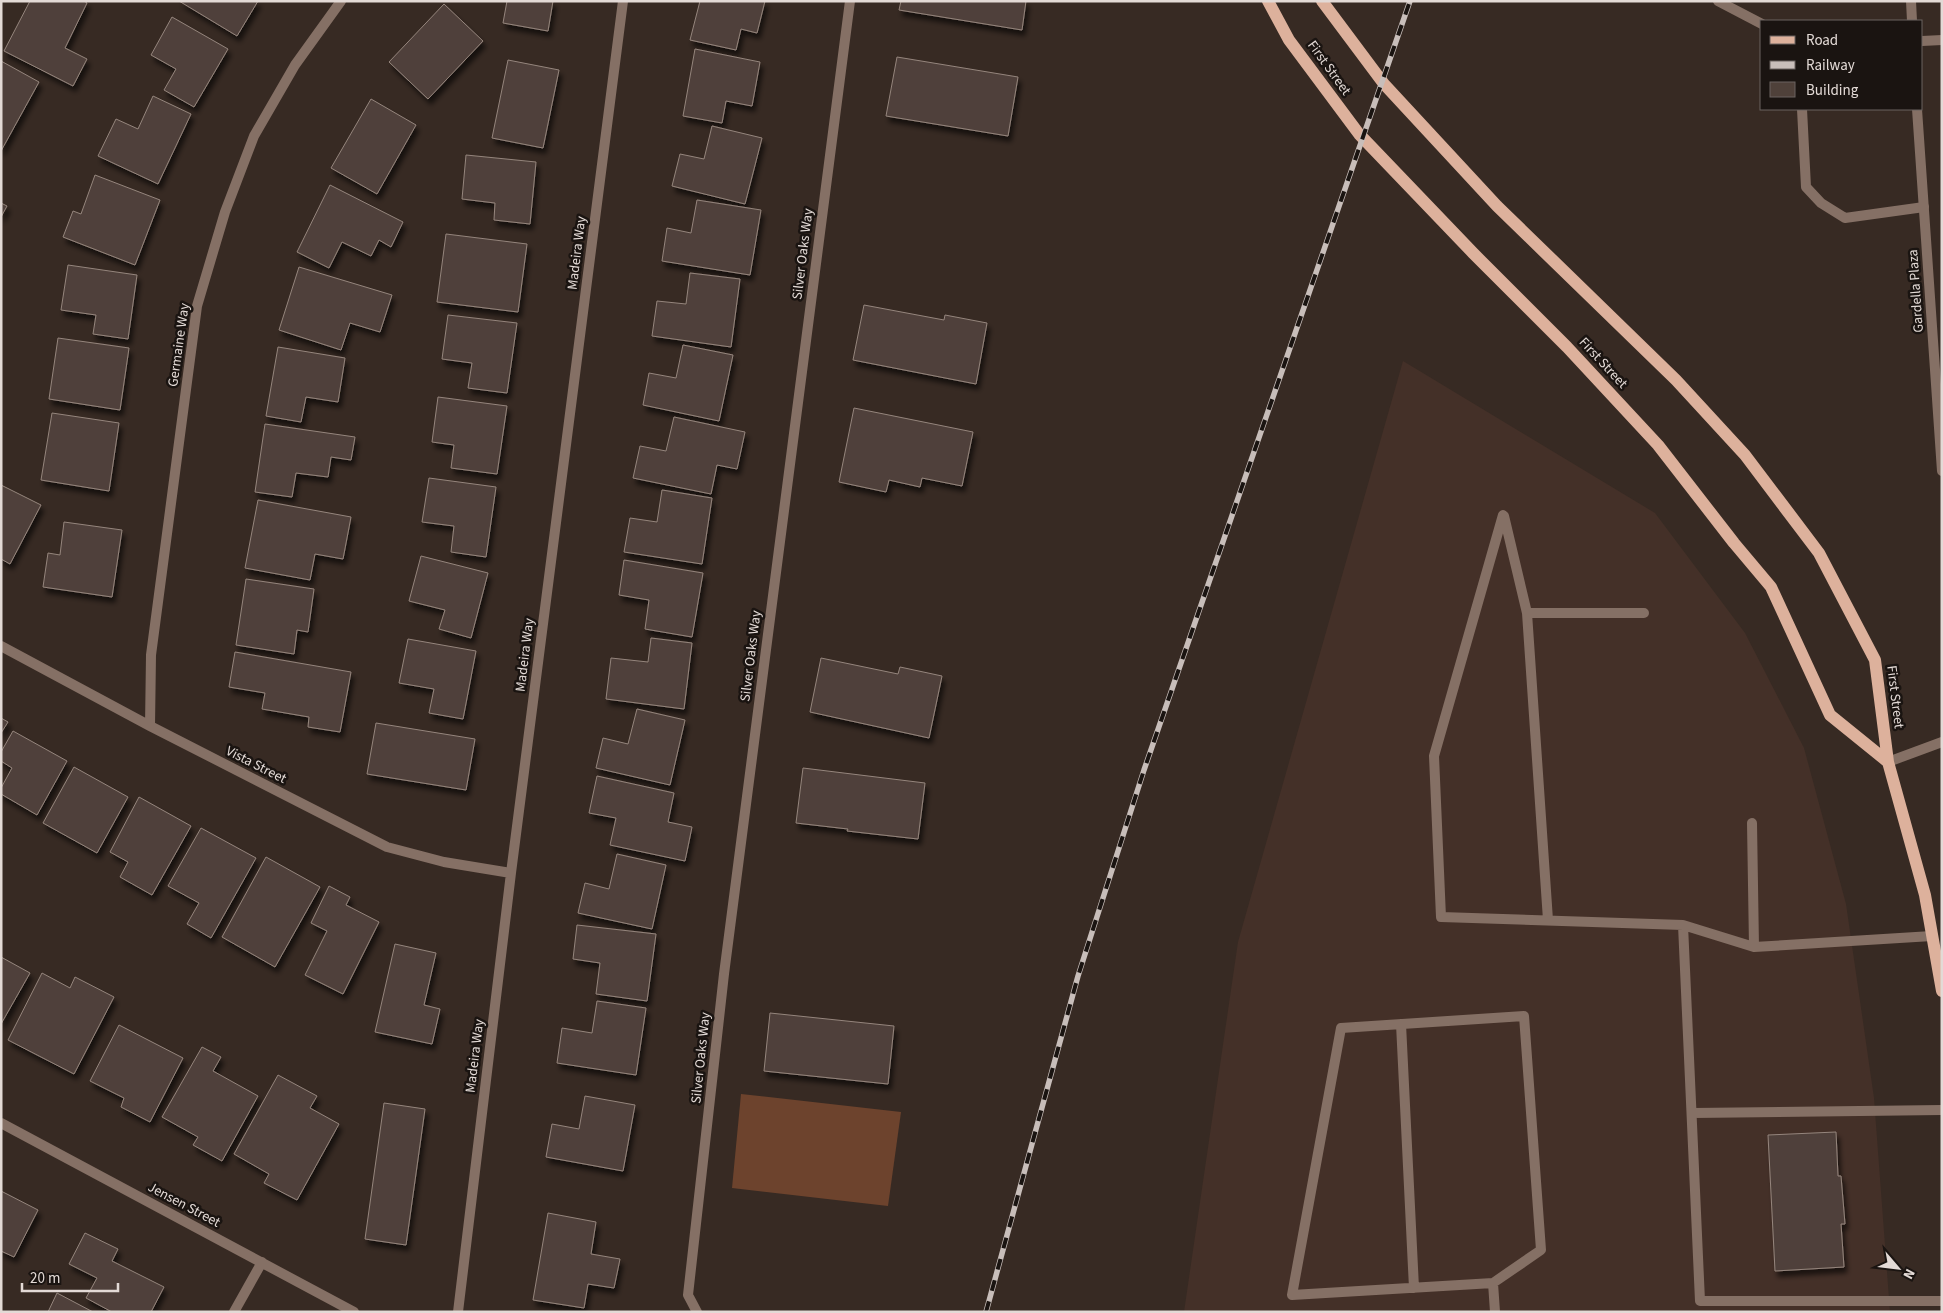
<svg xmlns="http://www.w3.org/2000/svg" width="1943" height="1313" font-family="'Source Sans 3',sans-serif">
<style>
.built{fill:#443028}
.pitch{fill:#6d432d}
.building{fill:#4f413a;stroke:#95857d;filter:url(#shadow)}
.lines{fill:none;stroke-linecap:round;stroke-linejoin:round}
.lane{stroke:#857065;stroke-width:10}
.street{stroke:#857065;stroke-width:10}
.primary{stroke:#ddb19c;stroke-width:12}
.rail-casing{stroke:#c8beba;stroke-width:5.5}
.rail{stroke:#1a1411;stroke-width:4;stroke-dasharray:11;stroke-linecap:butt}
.labels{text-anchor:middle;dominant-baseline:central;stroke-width:5;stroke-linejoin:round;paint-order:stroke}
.street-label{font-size:14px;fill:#e3dad6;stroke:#1a1411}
</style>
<defs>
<filter id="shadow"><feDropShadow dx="3" dy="5.5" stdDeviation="2.5" flood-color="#0009"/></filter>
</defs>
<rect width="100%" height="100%" fill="#372a23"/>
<path class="built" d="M1403,361L1655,513L1745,633L1804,748L1846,904L1874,1098L1890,1312H1184L1238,942Z"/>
<path class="pitch" d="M741,1094L901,1112L888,1206L732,1188Z"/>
<path class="building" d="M30,1H84L87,3L65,48L87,59L73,86L4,51Z
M179,1H258L237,36Z
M507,1H553L548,31L503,23Z
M700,1H765L757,33L741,29L736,50L690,40Z
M901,1H1026L1022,30L899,10Z
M444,4L483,41L428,99L389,62Z
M172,17L228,49L194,107L164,90L176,69L151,55Z
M695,49L760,62L752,106L726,101L722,123L683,116Z
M897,57L1018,77L1008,136L886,116Z
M508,60L559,70L543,148L492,138Z
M1,61L39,82L1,151Z
M153,96L191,114L158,184L98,156L116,119L138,129Z
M371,99L416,125L377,194L331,168Z
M712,126L762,138L745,204L672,186L680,154L704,159Z
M466,155L536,162L530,224L494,220L495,203L462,199Z
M95,175L160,200L135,265L63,237L73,211L81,214Z
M330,185L403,222L391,247L379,240L371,256L342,242L329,268L297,252Z
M697,200L761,210L750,275L662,261L667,228L691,233Z
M1,203L7,206L1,217Z
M446,234L527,244L518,312L437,302Z
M68,265L137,275L128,339L93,334L96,315L61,310Z
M299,267L392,295L380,332L350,323L341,350L279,330Z
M690,273L740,279L731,347L652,336L657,301L686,304Z
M864,305L944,320L945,315L987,323L976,384L853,360Z
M448,315L517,323L507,393L468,388L472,363L442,359Z
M58,338L129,348L120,410L49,399Z
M683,345L733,355L719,421L643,405L649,373L676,378Z
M278,347L345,358L338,402L306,397L301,422L266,416Z
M438,397L507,406L497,474L451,468L454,445L432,442Z
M854,408L973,432L962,486L922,478L920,487L889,480L886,492L839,482Z
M52,413L119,423L109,491L41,480Z
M674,417L745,432L737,469L717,465L711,494L633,478L640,446L666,451Z
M265,424L355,437L351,460L331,457L328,477L296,473L292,497L255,492Z
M429,478L496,487L486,557L451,552L454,526L422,522Z
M1,485L41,505L10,564L1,559Z
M662,490L712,498L702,564L624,552L630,518L657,522Z
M258,500L351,517L343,559L315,554L310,580L245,568Z
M64,522L122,530L112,597L43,587L48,553L60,555Z
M421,556L488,573L471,638L439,629L445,610L409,601Z
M624,560L703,573L692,637L645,629L649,600L619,595Z
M246,579L314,589L308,632L297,630L294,654L236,645Z
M651,638L692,643L684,709L606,699L611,658L648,662Z
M408,639L476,651L463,719L429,713L434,689L399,683Z
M235,652L351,672L340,732L308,727L309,717L262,709L265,693L229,687Z
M821,658L898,674L900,667L942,676L929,738L810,712Z
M637,709L685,720L670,785L596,768L603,738L628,744Z
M1,718L8,722L1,733Z
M376,723L475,739L466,790L367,774Z
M13,731L67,761L37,815L1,794V788L12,768L1,761V752Z
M74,767L128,797L97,853L43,823Z
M803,768L925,783L918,839L847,831L848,829L796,823Z
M597,776L674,793L668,822L692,827L685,861L610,845L616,818L589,813Z
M139,797L191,826L152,895L120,877L128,862L110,852Z
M201,828L256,858L211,938L187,924L199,903L168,886Z
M617,854L666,865L652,929L578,913L585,883L609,889Z
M266,857L320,887L275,967L222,937Z
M329,886L350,897L346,905L379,922L343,994L305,975L327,931L311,923Z
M577,925L656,934L647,1001L596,994L600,963L573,959Z
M395,944L436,953L424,1005L440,1009L432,1044L375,1032Z
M1,957L30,973L1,1024Z
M42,973L70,988L75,977L114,997L74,1074L8,1040Z
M597,1001L646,1008L636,1075L557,1063L562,1028L592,1033Z
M770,1013L894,1026L888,1084L764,1071Z
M119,1025L183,1058L150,1122L121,1107L124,1098L90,1081Z
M202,1047L221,1057L213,1071L258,1096L222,1161L193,1145L198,1137L162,1117Z
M278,1075L317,1096L310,1108L339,1124L297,1200L264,1183L269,1174L234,1154Z
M585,1096L635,1105L623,1171L546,1157L552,1124L579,1129Z
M384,1103L425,1109L406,1245L365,1239Z
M1836,1132L1838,1176H1841L1845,1224H1841L1844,1267L1775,1271L1768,1135Z
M1,1191L38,1210L14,1257L1,1251Z
M548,1213L596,1222L591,1254L620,1259L614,1288L588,1284L584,1308L533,1300Z
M85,1233L118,1249L112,1261L164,1287L151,1312H112L86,1298L97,1278L69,1264Z
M57,1293L93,1312H48Z"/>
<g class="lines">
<path class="lane" d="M1718,1L1762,24
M1802,109L1806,187L1821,203L1845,218L1924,207
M1503,515L1434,756L1441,917L1683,925
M1504,516L1527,613L1548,920
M1527,613H1644
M1752,823L1754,947
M1932,936L1754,947L1683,925L1700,1301H1942
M1524,1016L1541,1250L1493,1283L1292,1295L1341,1028Z
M1401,1024L1414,1288
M1693,1113L1942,1110
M1493,1283L1495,1312"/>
<path class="street" d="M1911,1L1912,21
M1922,41L1942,40
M1917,109L1942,471
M1,646L150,726L387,847L444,862L511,873
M150,726L151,655L197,306L225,212L254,136L295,65L341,1
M1888,762L1942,742
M1,1123L354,1312
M234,1312L262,1262
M458,1312L511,873L623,1
M697,1312L688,1295L724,974L850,1"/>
<path class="primary" d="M1268,1L1289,40L1359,134L1473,253L1567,347L1658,445L1734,543L1771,587L1830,715L1888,762
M1322,1L1384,84L1497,206L1676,380L1745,455L1819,553L1875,660L1888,762L1925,895L1942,991"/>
<defs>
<path id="rail" d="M986,1312L1078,976L1144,770L1410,1"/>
</defs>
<use href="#rail" class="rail-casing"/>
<use href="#rail" class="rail"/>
</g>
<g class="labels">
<g class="street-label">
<text transform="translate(1329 68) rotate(54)">First Street</text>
<text transform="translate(577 253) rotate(-83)">Madeira Way</text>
<text transform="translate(803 254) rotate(-83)">Silver Oaks Way</text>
<text transform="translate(1916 291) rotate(-94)">Gardella Plaza</text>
<text transform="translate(179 345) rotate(-82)">Germaine Way</text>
<text transform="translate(1603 363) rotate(47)">First Street</text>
<text transform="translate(525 655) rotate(-83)">Madeira Way</text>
<text transform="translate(751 656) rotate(-83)">Silver Oaks Way</text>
<text transform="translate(1895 697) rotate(83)">First Street</text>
<text transform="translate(256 765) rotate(27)">Vista Street</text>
<text transform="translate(475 1056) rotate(-83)">Madeira Way</text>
<text transform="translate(701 1058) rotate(-84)">Silver Oaks Way</text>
<text transform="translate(184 1205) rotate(28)">Jensen Street</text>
</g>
</g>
<rect width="1943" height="1313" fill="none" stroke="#e3dad6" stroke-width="5"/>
<rect x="1760" y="20" width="162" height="90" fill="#1a1411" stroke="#6a6360"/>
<rect x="1770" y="36" width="25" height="8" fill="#ddb19c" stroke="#6a6360"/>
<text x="1806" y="45" font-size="15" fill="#e3dad6">Road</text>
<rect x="1770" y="61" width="25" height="8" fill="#c8beba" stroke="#6a6360"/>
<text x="1806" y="70" font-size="15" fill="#e3dad6">Railway</text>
<rect x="1770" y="82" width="25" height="15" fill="#4f413a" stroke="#6a6360"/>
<text x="1806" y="95" font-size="15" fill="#e3dad6">Building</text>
<g transform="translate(1898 1268) rotate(118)" stroke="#1a1411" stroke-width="4" paint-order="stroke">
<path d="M0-4L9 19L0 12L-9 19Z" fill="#e3dad6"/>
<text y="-8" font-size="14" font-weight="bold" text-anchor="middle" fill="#e3dad6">N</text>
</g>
<path d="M22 1283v8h96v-8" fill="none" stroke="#e3dad6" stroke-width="2.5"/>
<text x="30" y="1283" font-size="15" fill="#e3dad6" stroke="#1a1411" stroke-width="4" paint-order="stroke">20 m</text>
</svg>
